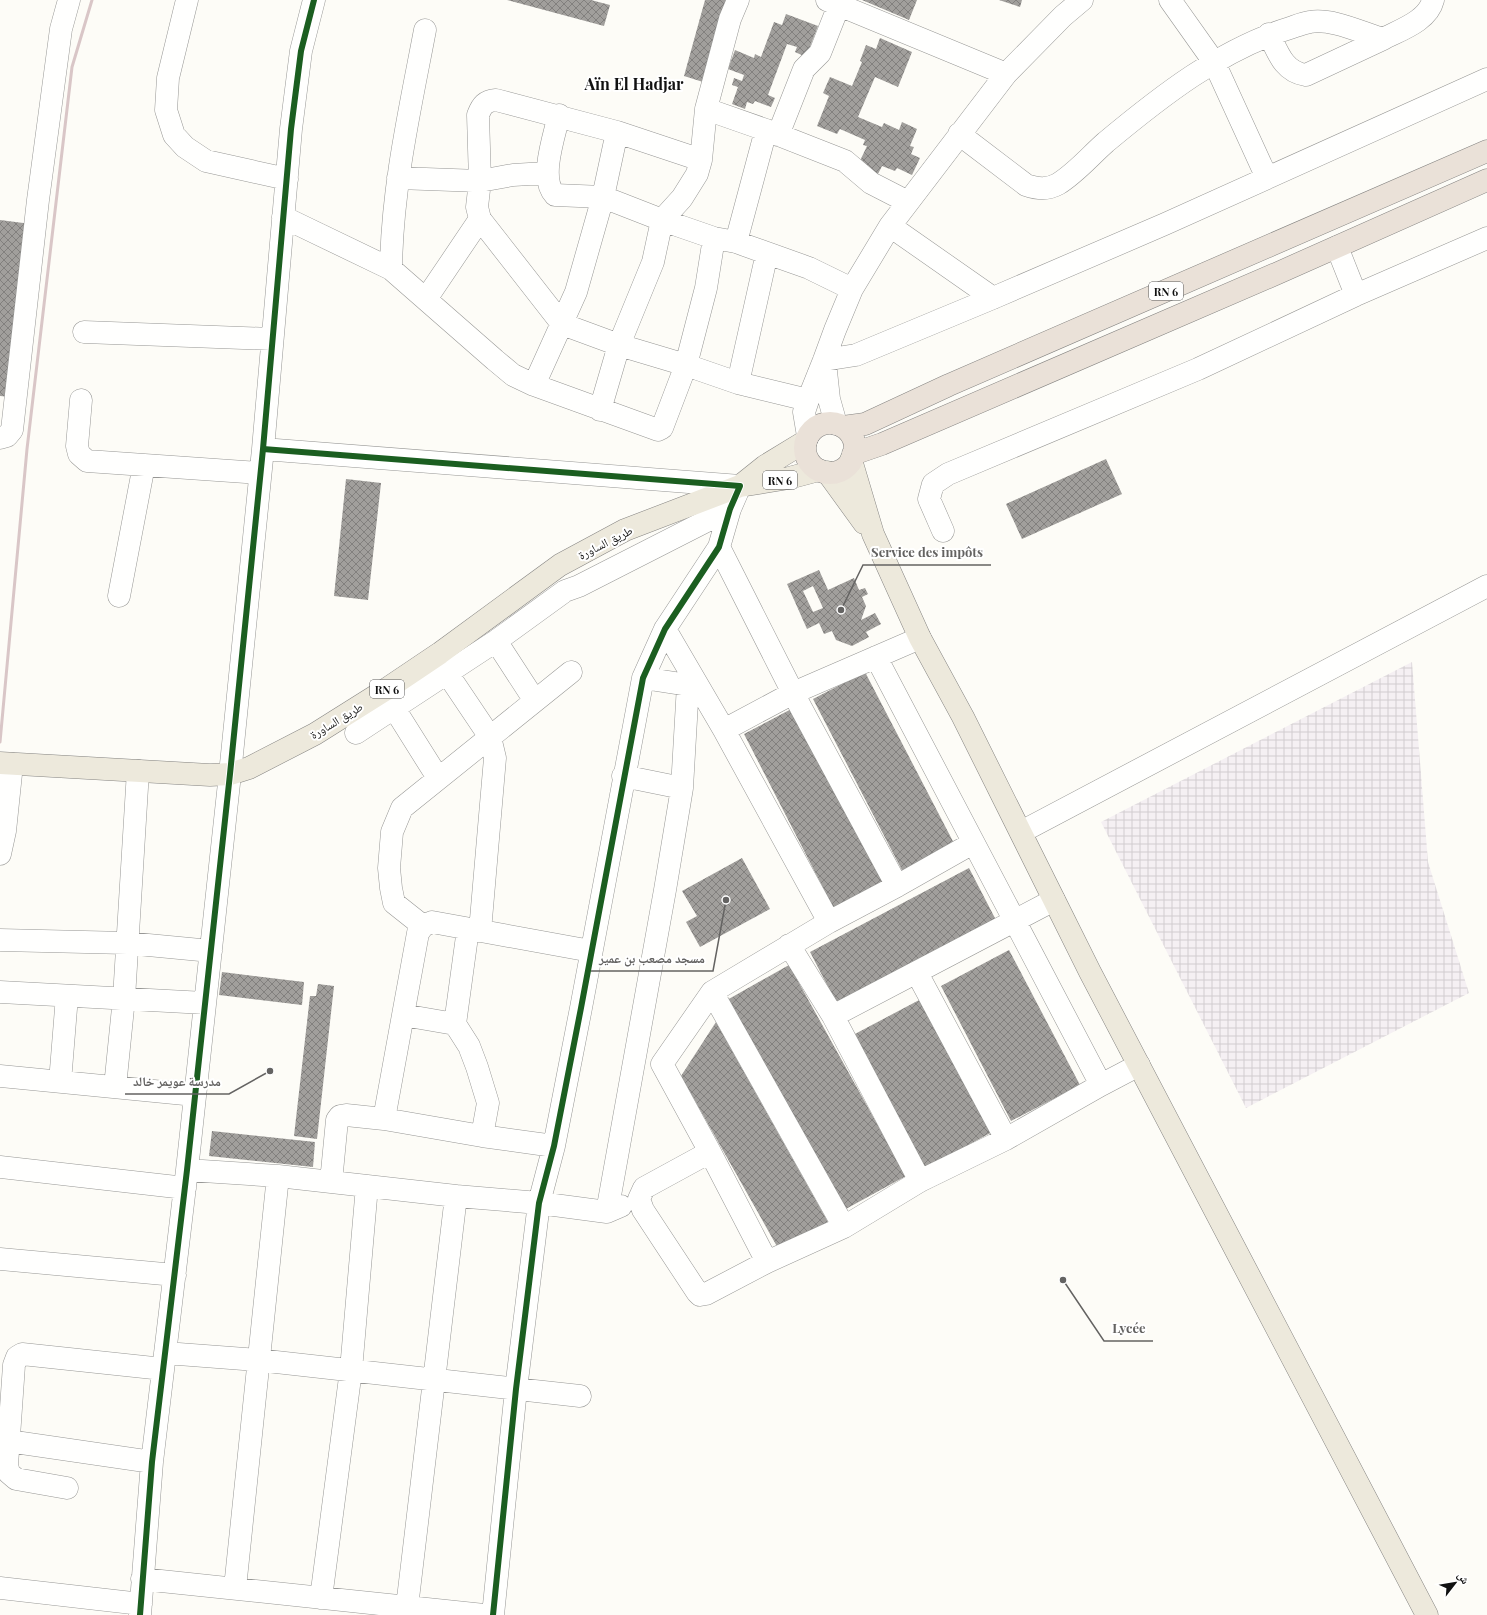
<svg xmlns="http://www.w3.org/2000/svg" width="1487" height="1615" font-family="'Playfair Display','Noto Naskh Arabic',serif">
<style>
.industrial{fill:url(#industrial-grid)}
.building{fill:url(#building-cross-hatch);fill-rule:evenodd}
.lines{fill:none;stroke-linecap:round;stroke-linejoin:round}
.minor-casing{stroke:#979795;stroke-width:23}
.major-casing{stroke:#858482;stroke-width:23}
.highway-casing{stroke:#858482;stroke-width:23}
.minor{stroke:#fffffe;stroke-width:22}
.major{stroke:#ede9dc;stroke-width:22}
.highway{stroke:#eae1d8;stroke-width:22}
.rail{stroke:#d9c6c7;stroke-width:3}
.cycleway-casing{stroke:#fff;stroke-width:8}
.cycleway{stroke:#1b5e20;stroke-width:6}
.labels{text-anchor:middle;dominant-baseline:central;stroke-width:4;stroke-linejoin:round;paint-order:stroke}
.shield{fill:#fff;stroke:#585858;stroke-width:1}
.shield-label{font-size:11px;font-weight:bold;fill:#111}
.street-label{font-size:12px;fill:#111;stroke:#fff}
.district-label{font-size:16px;font-weight:bold;fill:#111;stroke:#fff}
.leader{fill:none;stroke:#646362;stroke-width:1.5}
.callout-dot{fill:#646362;stroke:#fff;stroke-width:1.5}
.callout-label{font-size:13px;text-anchor:middle;font-weight:bold;fill:#646362;stroke:#fff;stroke-width:4;stroke-linejoin:round;paint-order:stroke}
</style>
<defs>
<pattern id="industrial-grid" width="8" height="8" patternUnits="userSpaceOnUse"><rect width="8" height="8" fill="#f5f0f3"/><path d="M0 4h8M4 0v8" fill="none" stroke="#d1cdcf"/></pattern>
<pattern id="building-cross-hatch" width="8" height="8" patternUnits="userSpaceOnUse"><rect width="8" height="8" fill="#a19f9c"/><path d="M0 0l8 8M0 8l8-8" fill="none" stroke="#82807e"/></pattern>
</defs>
<rect width="100%" height="100%" fill="#fdfcf7"/>
<path class="industrial" d="M1412,662L1428,862L1469,993L1246,1108L1101,822Z"/>
<path class="building" d="M507,0H591L610,5L604,26Z
M705,0H726L703,82L684,76Z
M862,0H917L909,20Z
M999,0H1022L1020,7Z
M786,14L818,26L806,57L795,52L797,47L787,44L768,95L775,98L771,107L755,101L753,104L747,102L745,109L732,104L738,87L732,85L734,78L742,81L744,75L728,69L735,50L754,58L755,54L761,57L774,22L782,25Z
M880,38L912,52L898,87L875,77L858,117L882,127L884,123L899,130L902,122L917,129L910,146L914,147L911,154L920,158L912,175L897,168L895,171L882,166L878,174L858,165L867,146L863,145L865,140L840,129L837,134L817,126L829,96L823,93L830,77L852,86L862,62L860,61L866,45L876,49Z
M0,220L31,224L12,397L0,396Z
M1106,459L1122,494L1022,539L1006,504Z
M346,479L381,483L368,600L334,596Z
M819,570L828,590L854,578L859,590L865,588L868,594L862,597L866,606L861,620L875,613L881,624L866,632L869,637L852,646L836,640L832,631L824,634L819,623L807,629L787,584ZM813,586L823,608L813,612L803,591Z
M865,672L958,851L906,878L813,699Z
M797,706L890,885L836,913L744,734Z
M742,858L770,909L700,947L686,922L697,916L682,891Z
M969,868L997,922L838,1006L810,952Z
M1009,950L1080,1085L1011,1121L941,986Z
M789,965L906,1176L844,1210L727,1000Z
M222,972L304,982L302,1005L219,995Z
M318,984L334,986L317,1139L294,1136L310,996H316Z
M923,998L994,1131L924,1169L853,1035Z
M716,1022L828,1222L779,1250L681,1076Z
M212,1131L315,1142L313,1167L209,1156Z"/>
<g class="lines">
<defs>
<path id="minor" d="M187,0L168,78L166,110L174,135L185,147L206,161L287,179
M827,0L1006,74
M1170,0L1214,62L1267,178
M425,30C410,109 392,188 391,269L495,360L513,375L534,385L658,430L662,428L686,365L706,288L714,238
M1269,34C1278,53 1284,72 1306,75L1383,39
M706,109L766,130L845,161L871,183L908,202
M559,115C554,137 539,179 555,195L603,197L662,220L714,238L736,242L809,268L852,289
M959,134L1026,185C1038,189 1047,190 1058,184C1076,173 1090,156 1106,142C1160,97 1221,49 1290,28C1296,26 1303,23 1310,22C1332,18 1362,33 1383,39C1400,30 1428,21 1433,0
M778,135L804,69L820,53L841,0
M701,160L617,132L496,100C485,101 482,105 478,115L480,181L477,207L480,219L562,324L619,345L686,365L738,383L808,400
M398,178L480,181L513,175L546,173
M283,217L391,269
M890,226L993,298
M736,242L766,130
M1337,247L1356,295
M426,299L480,219
M84,332L272,339
M824,360L856,355L993,298L1165,224L1487,79
M825,362L829,399L836,424
M738,383L767,253
M534,385L576,292L603,197L617,132
M81,400L77,446L79,454L87,461L260,473
M600,410L619,345L653,262L662,220L682,198L697,174L701,160L706,109L730,19L738,0
M808,436L804,412L808,400L824,360L835,330L852,289L890,226L1006,74L1063,16L1082,0
M0,438L7,436L12,430L38,200L61,29L69,0
M263,449L740,486L730,509L719,547L665,629L643,678L581,1008L554,1146L539,1203L516,1389L493,1615
M943,531L929,499L933,484L948,474L1198,369L1356,295L1487,238
M719,547L793,693L897,886
M119,596L144,465
M665,629L724,730L829,922
M496,641L535,701
M876,657L1101,1085
M447,673L490,737L495,758L480,931
M643,678L688,685
M394,708L438,778
M724,730L793,693L920,638
M356,733L496,641L565,591L579,586L730,509
M623,776L682,788
M1021,832L1487,586
M973,843L897,886L829,922L712,992L662,1064L710,1152L644,1188L639,1199L643,1210L697,1292L700,1295L706,1294L767,1262L844,1227L920,1181L1006,1139L1101,1085L1139,1065
M0,854L5,831L12,764
M423,926L394,903L391,888L389,868L392,832L402,808L571,672
M468,929L455,1024L469,1046L477,1067L488,1103L482,1136
M0,940L127,943L211,951
M789,945L833,1016L920,1181
M917,973L1006,1139
M0,992L205,1003
M712,992L844,1227
M403,1015L455,1024
M833,1016L1054,900
M0,1076L195,1095
M60,1082L67,996
M115,1087L124,998L138,771
M554,1146L482,1136L384,1119L418,933L423,926L432,922L591,951
M710,1152L767,1262
M0,1167L185,1188
M187,1170L278,1176L456,1196L539,1203L607,1212L621,1206
M331,1182L337,1120L340,1116L346,1115L384,1119
M607,1212L665,890L682,788L688,685L693,677
M0,1259L175,1275
M165,1353L258,1360L580,1396
M8,1441L152,1462
M67,1488L16,1479L9,1473L7,1465L14,1365L17,1357L22,1354L163,1369
M142,1579L484,1615
M0,1588L141,1604
M235,1588L278,1176
M321,1598L351,1370L367,1186
M407,1607L456,1196
M140,1615L152,1462L187,1170L230,774L263,449L291,129L301,51L314,0"/>
<path id="major" d="M851,460L873,534L920,638L963,717L1090,972L1427,1615
M827,472L864,523
M740,486L765,466L806,441
M0,763L210,775L230,774L249,768L315,734L385,690L440,653L560,565L625,530L740,486L789,478L819,470"/>
<path id="highway" d="M805 448a25 25 0 1 1 50 0a25 25 0 1 1-50 0Z
M843,427L865,424L949,385L1487,151
M853,454L882,444L1278,273L1487,180"/>
</defs>
<use href="#minor" class="minor-casing"/>
<use href="#major" class="major-casing"/>
<use href="#highway" class="highway-casing"/>
<use href="#minor" class="minor"/>
<use href="#major" class="major"/>
<use href="#highway" class="highway"/>
<path class="rail" d="M0,742L27,449L72,67L92,0"/>
<defs>
<path id="cycleway" d="M263,449L740,486L730,509L719,547L665,629L643,678L581,1008L554,1146L539,1203L516,1389L493,1615
M140,1615L152,1462L187,1170L230,774L263,449L291,129L301,51L314,0"/>
</defs>
<use href="#cycleway" class="cycleway-casing"/>
<use href="#cycleway" class="cycleway"/>
</g>
<g class="labels">
<g class="shield">
<rect x="1149" y="282" width="34" height="18" rx="3"/>
<rect x="763" y="471" width="34" height="18" rx="3"/>
<rect x="370" y="680" width="34" height="18" rx="3"/>
</g>
<g class="shield-label">
<text x="1166" y="291">RN 6</text>
<text x="780" y="480">RN 6</text>
<text x="387" y="689">RN 6</text>
</g>
<g class="street-label">
<text transform="translate(605 542) rotate(-27)">طريق الساورة</text>
<text transform="translate(336 720) rotate(-31)">طريق الساورة</text>
</g>
<g class="district-label">
<text x="634" y="83">Aïn El Hadjar</text>
</g>
</g>
<path class="leader" d="M841 610L863 565H991M726 900L713 971H591M270 1071L229 1094H125M1063 1280L1104 1341H1153"/>
<g class="callout-dot">
<circle cx="841" cy="610" r="4"/>
<circle cx="726" cy="900" r="4"/>
<circle cx="270" cy="1071" r="4"/>
<circle cx="1063" cy="1280" r="4"/>
</g>
<g class="callout-label">
<text x="927" y="557">Service des impôts</text>
<text x="652" y="963">مسجد مصعب بن عمير</text>
<text x="177" y="1086">مدرسة عويمر خالد</text>
<text x="1129" y="1333">Lycée</text>
</g>
<g transform="translate(1455 1583) rotate(59)" stroke="#ffffff" stroke-width="3" paint-order="stroke">
<path d="M0-3L7 15L0 10L-7 15Z" fill="#111111"/>
<text y="-6" font-size="11" font-weight="bold" text-anchor="middle" fill="#111111">ش</text>
</g>
</svg>
